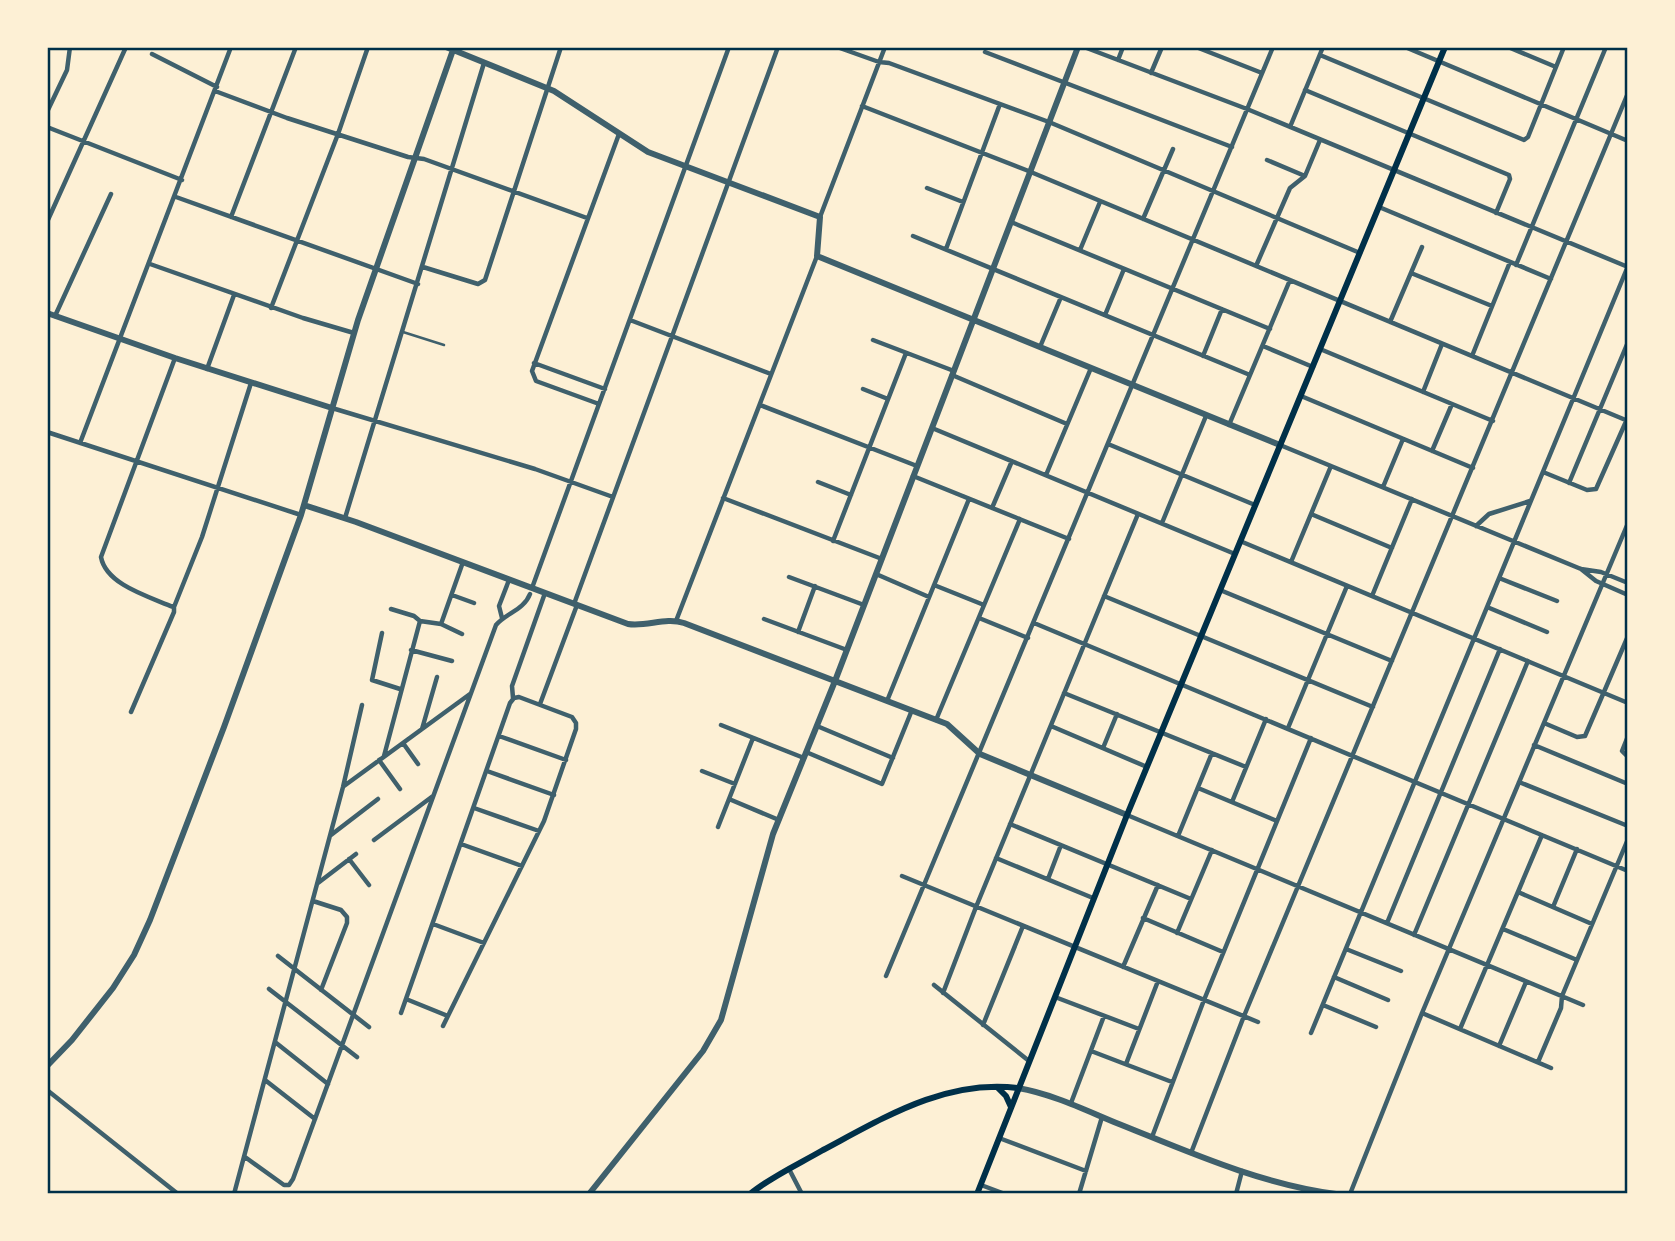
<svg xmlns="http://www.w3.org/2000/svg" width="1675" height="1241" font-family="'Zilla Slab',serif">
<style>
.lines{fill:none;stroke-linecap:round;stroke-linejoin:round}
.service{stroke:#3f606c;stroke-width:2.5}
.minor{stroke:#3f606c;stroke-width:4.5}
.tertiary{stroke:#3f606c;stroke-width:6}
.secondary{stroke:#003049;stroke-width:6}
.neatline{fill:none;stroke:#003049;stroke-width:2.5}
</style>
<rect width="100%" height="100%" fill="#fdf0d5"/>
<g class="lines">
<path class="service" d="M403,332L444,345"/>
<path class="minor" d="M837,47L879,62L889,63L1049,122L1360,253
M1084,47L1247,109L1628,267
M1196,47L1262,73
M1405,47L1628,141
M1508,47L1556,67
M985,52L1232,147
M152,54L217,87
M1320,55L1524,140L1528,137L1564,47
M1118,60L1123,47
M1151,73L1162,47
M1305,90L1509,175L1510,179L1496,213
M215,91L287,118L408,157L424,159L587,218
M862,106L1026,170L1628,421
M47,112L67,70L70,47
M47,127L182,180
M1290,127L1323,47
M1267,160L1305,176
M927,188L963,202
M176,197L418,284
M1379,207L1551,279
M231,217L296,47
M820,217L885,47
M1143,219L1173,149
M47,222L126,47
M1011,222L1270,329
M913,236L1250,375
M946,249L1000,104
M1080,250L1100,202
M150,264L303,318L354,333
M1516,265L1606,47
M1256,266L1290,188L1305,176L1320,140
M423,267L478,284L485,280L561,47
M1411,273L1492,306
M271,308L338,134L368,47
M1105,315L1124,269
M55,316L111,194
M630,320L771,374
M1390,322L1422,247
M873,340L954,371
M1263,346L1313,367
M1040,347L1061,297
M1320,349L1493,421
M1203,356L1222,309
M1472,356L1510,262
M534,363L605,389
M207,369L234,295
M952,375L1067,424
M863,389L888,399
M1423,392L1442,344
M1301,396L1473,468
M599,404L536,381L532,371L619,134
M760,405L917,466
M332,408L535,469L613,497
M1229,425L1290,280
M932,428L1235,554
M47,432L301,515
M80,443L231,47
M1108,444L1255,505
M1280,445L1581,569L1601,572L1628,583
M1432,451L1452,404
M1543,472L1587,490L1596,489L1628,417
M1046,475L1091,368
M913,476L1069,539
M818,482L851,495
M1569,483L1628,342
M1383,487L1403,439
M723,498L882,559
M992,508L1012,461
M1311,514L1392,548
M345,518L484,63
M1162,523L1206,416
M1476,526L1489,514L1530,501
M833,541L906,353
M1240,541L1628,703
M1291,562L1331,466
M1581,569L1596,581L1628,595
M876,574L929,597
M789,577L864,605
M1499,578L1557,601
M934,585L984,605
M532,588L729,47
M1220,590L1392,661
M452,595L474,603
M1104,596L1373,707
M1372,596L1412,499
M574,604L778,47
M173,607C150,597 106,585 101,557L175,358
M1487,607L1547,632
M391,609L414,616L420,621L441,624L462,634
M502,618L499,606L509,580
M979,618L1028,638
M764,619L847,650
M676,621L817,256
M1034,623L1628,871
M441,624L463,562
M798,632L815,586
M382,633L372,680L400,689
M411,650L452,661
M1064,693L1246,767
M513,698L512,686L545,593
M887,701L969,499
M540,704L577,605
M131,712L174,612V607L202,537L251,383
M936,720L1020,519
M1544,723L1577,737L1585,736L1628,636
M721,725L804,758
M817,726L893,758
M1051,726L1147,767
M1288,728L1347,586
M422,729L437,677
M499,736L566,760
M1628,736L1622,751L1628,757
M403,743L418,764
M1534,745L1628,784
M1103,748L1117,714
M806,752L882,784L912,710
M384,756L420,621
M379,760L400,789
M487,771L554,795
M702,771L735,784
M1519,782L1628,826
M344,786L470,694
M1198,788L1277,821
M729,799L779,820
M1232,802L1266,719
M474,808L539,831
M1127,815L1583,1005
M1010,824L1191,899
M718,827L753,738
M331,835L378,799
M1178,836L1212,753
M374,840L433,796
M461,844L522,866
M996,858L1093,898
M349,859L369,885
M902,876L1258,1022
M1048,879L1061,845
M318,883L356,854
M1518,892L1592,924
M313,901L341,910L347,917V923L321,990
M1553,907L1577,849
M1143,918L1223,952
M1387,923L1500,649
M433,924L484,943
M1503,929L1577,960
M1177,933L1212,850
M1414,935L1528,661
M1346,949L1401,971
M278,956L369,1027
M1123,967L1158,885
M886,976L1273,47
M1334,977L1388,1000
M934,985L1029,1061
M269,989L357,1057
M943,993L976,907L1138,514
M1055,997L1139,1029
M406,999L448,1016
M1323,1005L1376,1027
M401,1013L510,703L514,698L519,697L572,717L576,723V729L544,821L443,1026
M1422,1013L1551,1068
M983,1025L1023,926
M1460,1029L1542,835
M1311,1033L1628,266
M275,1042L328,1084
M1499,1046L1526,982
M1091,1051L1172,1082
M1538,1062L1561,1008L1562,996L1628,839
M1126,1064L1158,981
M265,1080L315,1119
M47,1090L178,1194
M1071,1103L1104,1016
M1152,1137L1204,1000L1311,738
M999,1138L1086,1171
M1191,1153L1244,1016L1628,93
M245,1157L284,1185H289L293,1179L496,625C506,613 524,610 530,594
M789,1169L802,1194
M981,1185L1005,1194
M234,1194L343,787L362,705
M1079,1194L1102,1117
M1236,1194L1242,1171
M1350,1194L1422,1013L1628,523"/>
<path class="tertiary" d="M446,47L554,91L648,152L820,217L817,256L1280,445
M47,313L175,358L332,408
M304,505L356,522L628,624C647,627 665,617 684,623L947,724L980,754L1127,815
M47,1066L72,1040L113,988L134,955L150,920L224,727L301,515L358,320L453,50
M1018,1088C1053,1094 1087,1111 1119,1124C1189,1152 1260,1184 1336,1194
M589,1194L703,1051L721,1020L773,834L835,681L1078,47"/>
<path class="secondary" d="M998,1088L1006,1096L1011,1107
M750,1194C772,1176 799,1164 823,1150C885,1117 946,1079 1018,1088
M977,1194L1127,815L1445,47"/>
</g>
<rect width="1675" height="1241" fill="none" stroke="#fdf0d5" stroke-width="98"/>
<rect x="49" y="49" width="1577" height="1143" class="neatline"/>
</svg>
